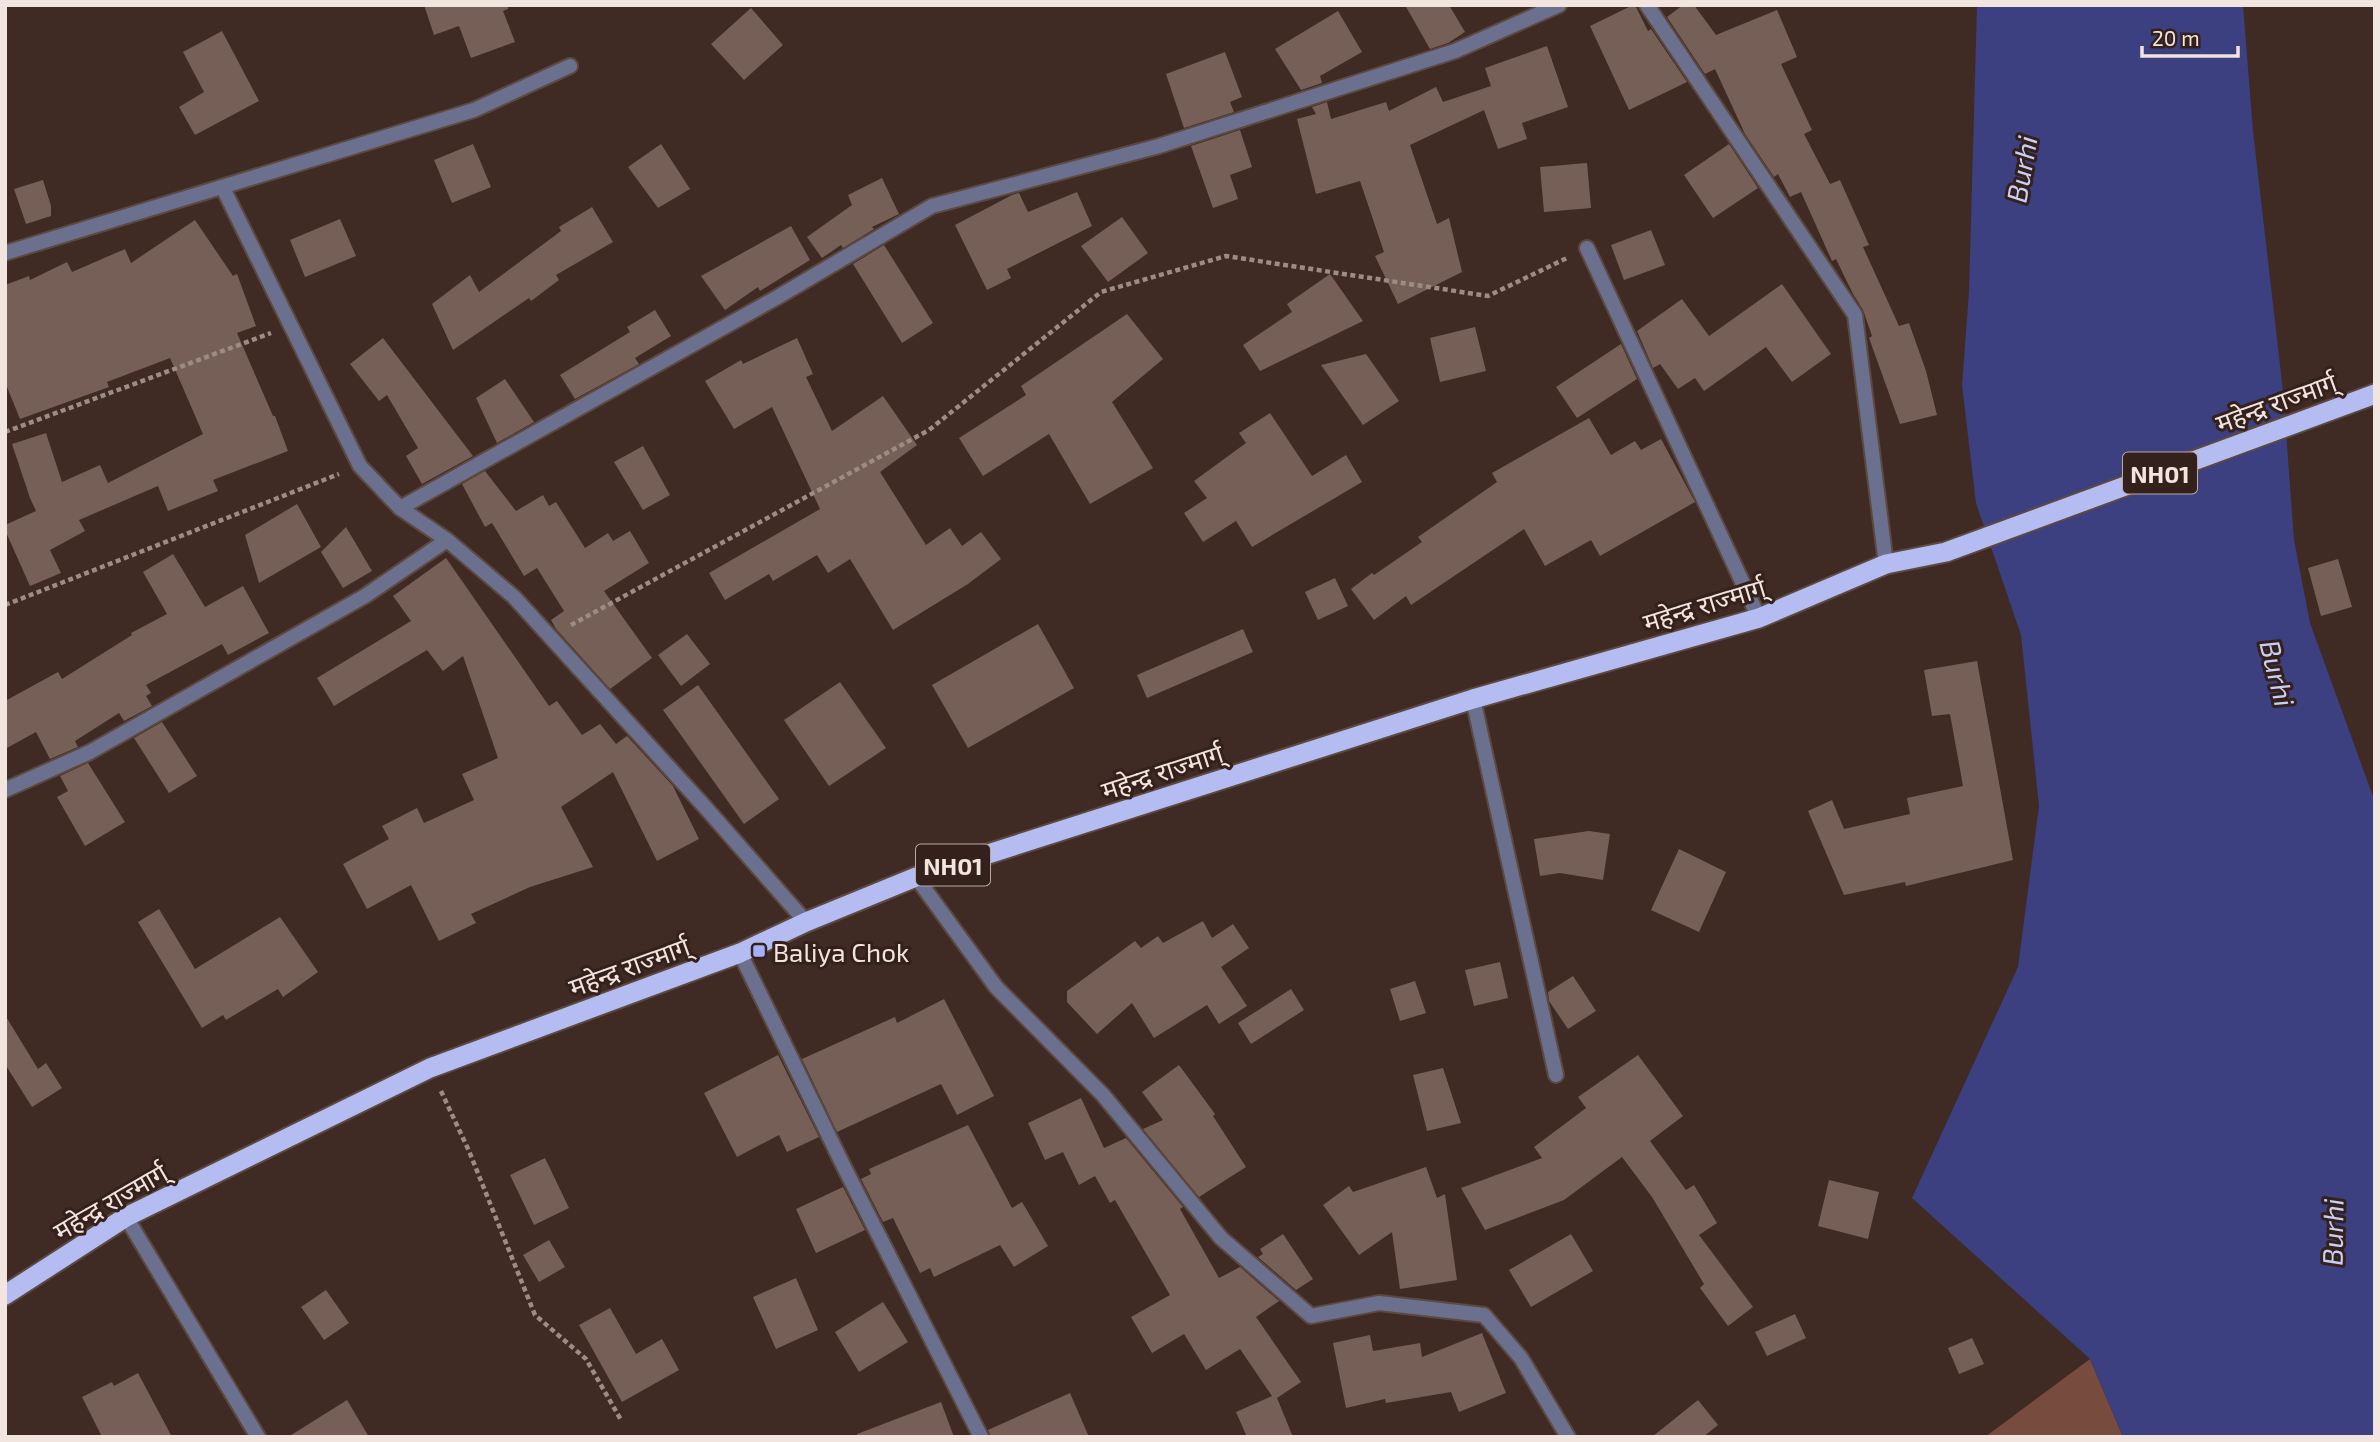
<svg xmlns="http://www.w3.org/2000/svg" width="2380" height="1442" font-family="'Exo 2','Noto Sans Devanagari',sans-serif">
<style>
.green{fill:#774b3d}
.water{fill:#3c3f80}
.building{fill:#765f57}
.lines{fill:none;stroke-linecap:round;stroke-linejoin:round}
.minor-casing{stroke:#5c4942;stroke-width:18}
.trunk-casing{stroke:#5c4942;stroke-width:23}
.path{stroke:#9d8c86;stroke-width:4.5;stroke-dasharray:5 3.5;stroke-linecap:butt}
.minor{stroke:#6b708f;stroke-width:14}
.trunk{stroke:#b4bcf2;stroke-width:19}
.poi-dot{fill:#a8b0fc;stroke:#35211b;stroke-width:2.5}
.labels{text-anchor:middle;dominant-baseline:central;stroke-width:6;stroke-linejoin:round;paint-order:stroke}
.shield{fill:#35211b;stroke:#b9aaa4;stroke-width:2}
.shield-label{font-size:24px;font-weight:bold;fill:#f2e4df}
.street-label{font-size:26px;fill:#f2e4df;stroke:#35211b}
.poi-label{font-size:26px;fill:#f2e4df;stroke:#35211b;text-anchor:start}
.water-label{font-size:28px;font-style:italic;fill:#c8cef5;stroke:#35211b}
</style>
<rect width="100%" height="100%" fill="#3f2b24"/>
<path class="green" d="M2090,1359L2123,1437H1985Z"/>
<path class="water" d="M1977,5H2243L2253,131L2283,391L2294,540L2310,623L2375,802V1437H2123L2090,1359L1912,1198L2018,967L2039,806L2021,635L1976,503L1962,385L1969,292Z"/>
<path class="building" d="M424,5H508V9L503,11L515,42L471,58L459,26L434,35Z
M1405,5H1449L1465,32L1448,43L1430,49Z
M1633,5H1635L1648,31L1651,29L1687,82L1629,110L1590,26Z
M1683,5H1694L1716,35L1777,10L1797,57L1781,64L1812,130L1804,134L1830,184L1840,180L1869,245L1863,247L1899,326L1909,323L1926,371L1937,415L1900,424L1869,338L1872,336L1863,310L1853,294L1836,259L1832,261L1801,192L1790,197L1778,174L1774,177L1745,134L1715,69L1705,74L1667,17Z
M751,8L783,45L744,80L711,44Z
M1338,11L1362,52L1320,76L1322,83L1301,90L1275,49Z
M222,31L259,101L195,135L179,107L204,92L183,52Z
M1547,46L1568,107L1522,123L1527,139L1498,149L1484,110L1410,145L1437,224L1449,218L1462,272L1398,304L1375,256L1384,252L1360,181L1316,194L1297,119L1316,114L1312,107L1327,102L1331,119L1386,102L1389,111L1436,87L1443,102L1491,86L1485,68Z
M1225,52L1242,97L1230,102L1234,112L1184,128L1166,74Z
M1240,130L1252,167L1230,175L1238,199L1213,208L1191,146Z
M473,144L491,187L452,203L434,160Z
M661,144L690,189L658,208L628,167Z
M1729,144L1758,188L1713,218L1684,175Z
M1587,163L1591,208L1544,212L1540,167Z
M882,178L899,214L872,227L874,229L843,248L841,245L822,258L807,237L852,205L848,195Z
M43,180L51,206V216L26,224L14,189Z
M1077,192L1092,226L1007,269L1011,278L987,290L955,225L1012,195L1019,193L1028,212Z
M592,207L613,242L556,275L559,280L531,301L529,298L453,350L432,304L470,275L479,292L561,231L559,227Z
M1122,217L1148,253L1108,282L1081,246Z
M340,219L356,256L305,277L290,240Z
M195,220L233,276L237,274L256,326L237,333L273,416H275L288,451L213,480L218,491L168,511L158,486L79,520L85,531L50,550L61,573L30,586L5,530V525L36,511L30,498L12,444L46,433L62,482L100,465L108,483L203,434L170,358L107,382L109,387L20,419L5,382V285L29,276L30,280L67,262L72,272L125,249L131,263Z
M791,226L810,260L760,291L758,287L725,310L701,276Z
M1651,230L1665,265L1624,280L1611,245Z
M884,245L933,323L902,343L853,264Z
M1330,274L1363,321L1260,371L1243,345L1292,312L1287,304Z
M1782,284L1831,354L1792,382L1766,347L1704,391L1695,378L1678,389L1660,364L1653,368L1637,331L1682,299L1709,336Z
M655,310L671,336L635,358L639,364L575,399L560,375L630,332L627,327Z
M1127,314L1163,359L1112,402L1153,468L1090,504L1049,434L983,476L959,438L1026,395L1021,386Z
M1475,327L1486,371L1440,382L1430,338Z
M383,338L473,456L422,484L406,456L418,448L387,395L379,401L350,364Z
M797,338L813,374L806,377L832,431L883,396L917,445L880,472L926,545L950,528L962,546L981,532L1001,559L968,584L893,630L850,559L828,573L817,555L773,581L769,574L725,600L709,573L820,509L772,407L734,429L705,381L741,360L743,364Z
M1621,344L1637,379L1577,418L1556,387Z
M1366,354L1399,401L1363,425L1321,365Z
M505,379L534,422L497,443L476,398Z
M1270,413L1312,476L1346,455L1362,482L1252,547L1236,521L1203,542L1184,513L1207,498L1194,481L1246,443L1239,433Z
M1589,418L1611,455L1635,441L1641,450L1661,439L1695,502L1600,556L1591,540L1545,566L1524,529L1411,605L1406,596L1374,620L1351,589L1372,573L1374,575L1422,542L1418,537L1497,482L1492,473Z
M643,446L670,495L643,510L614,462Z
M485,471L516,511L543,495L549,506L556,502L585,548L608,533L613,541L630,531L649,563L604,591L652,658L610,689L556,629L551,620L564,611L537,568L524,576L492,523L485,527L462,484Z
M297,504L321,547L259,583L245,535Z
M346,527L372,571L343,588L321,552Z
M173,554L205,607L243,586L269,633L228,655L222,644L146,685L151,693L146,696L152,706L124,721L119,713L75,741L78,747L50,759L36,732L5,749V701L58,672L62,679L132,635L131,633L167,614L143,572Z
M446,558L549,706L557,701L582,735L600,724L616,744L627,736L673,786L699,839L657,861L613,772L561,807L593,867L530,887L471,914L476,923L439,941L411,885L367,909L343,864L389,839L382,826L417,808L424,823L474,800L462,774L498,758L463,656L443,671L427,650L334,706L317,678L411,621L393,596Z
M2338,559L2352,607L2321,616L2308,568Z
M1335,578L1348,606L1318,620L1305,592Z
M1038,624L1074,688L968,748L932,685Z
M1243,629L1253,652L1147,698L1137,675Z
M687,634L710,664L681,686L658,655Z
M1977,661L2013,860L1906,886L1905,882L1844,895L1808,811L1832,800L1844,829L1910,814L1907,798L1963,786L1950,714L1932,716L1924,670Z
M840,682L886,748L829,786L784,720Z
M698,685L779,799L744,824L663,710Z
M162,722L197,776L169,793L134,738Z
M88,763L125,822L85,846L57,797L68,791L60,776Z
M1589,831L1610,834L1603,880L1560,873L1540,876L1534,839Z
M1679,849L1726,872L1699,932L1651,910Z
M159,909L195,969L280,917L318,972L283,997L278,989L226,1020L223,1015L202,1028L138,922Z
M1203,921L1212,938L1233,924L1249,948L1221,967L1247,1006L1219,1024L1207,1005L1154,1038L1132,1003L1097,1034L1067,1002V991L1135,941L1141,948L1158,936L1163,943Z
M1500,962L1508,998L1474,1006L1465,970Z
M1573,976L1596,1011L1568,1029L1549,1001L1548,992Z
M1415,981L1426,1013L1400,1021L1390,989Z
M1291,989L1304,1010L1251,1044L1238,1023Z
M944,999L994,1096L957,1115L941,1084L837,1132L802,1059L895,1017L897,1023Z
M5,1015L38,1069L46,1063L62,1088L32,1107L5,1064Z
M778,1055L819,1137L787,1152L779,1135L737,1157L704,1093Z
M1638,1055L1683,1116L1650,1141L1686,1190L1694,1185L1717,1223L1699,1235L1753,1307L1728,1326L1700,1288L1704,1284L1652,1197L1622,1157L1564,1200L1485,1230L1461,1188L1542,1158L1534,1147L1586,1108L1578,1097Z
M1179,1065L1215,1114L1213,1116L1246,1167L1199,1197L1143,1129L1163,1120L1142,1092Z
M1443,1068L1461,1123L1427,1131L1413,1075Z
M1081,1098L1104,1148L1126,1138L1183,1207L1180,1209L1219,1278L1240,1267L1279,1301L1256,1317L1301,1382L1277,1398L1293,1437H1247L1236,1412L1272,1396L1240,1349L1206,1370L1184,1334L1152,1353L1131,1317L1170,1295L1115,1200L1110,1203L1095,1176L1079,1185L1063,1152L1045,1160L1028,1123Z
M968,1125L1012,1208L1022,1202L1048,1246L1014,1267L1000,1245L934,1277L930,1268L920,1273L893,1218L883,1222L861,1179L871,1174L869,1169Z
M545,1158L569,1208L534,1225L510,1175Z
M1426,1167L1437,1198L1445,1194L1457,1280L1400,1289L1392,1232L1359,1255L1323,1205L1349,1186L1353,1192Z
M1829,1180L1879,1192L1868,1239L1818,1226Z
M843,1187L865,1230L816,1253L796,1209Z
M1283,1234L1313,1279L1296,1290L1258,1257L1263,1254L1260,1249Z
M1571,1234L1593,1271L1531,1307L1509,1270Z
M549,1240L565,1267L539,1282L523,1255Z
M796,1278L818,1330L776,1349L753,1297Z
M326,1290L349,1323L324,1340L301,1307Z
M883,1302L908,1342L859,1372L835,1332Z
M610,1308L636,1354L662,1339L679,1370L622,1402L579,1325Z
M1795,1314L1806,1338L1767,1356L1755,1332Z
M1482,1333L1506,1393L1459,1412L1451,1392L1386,1403L1385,1399L1346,1408L1333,1343L1370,1335L1373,1351L1420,1343L1422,1357Z
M1972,1338L1984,1364L1959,1374L1948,1348Z
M138,1373L172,1437H102L82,1397L112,1382L114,1386Z
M1070,1393L1089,1437H991L988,1430Z
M347,1400L369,1437H288Z
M1698,1400L1718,1425L1703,1437H1652Z
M941,1402L954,1437H857V1434Z"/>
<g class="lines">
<defs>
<path id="minor" d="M1647,5L1855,315L1886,564
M223,188L360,466L400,508L447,540L514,597L705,807L806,922
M1587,248L1759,618
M5,253L474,110L570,66
M400,508L776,298L932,206L1159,146L1455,51L1559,5
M1473,699L1556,1075
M5,790L90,752L365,596L447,540
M916,877L996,987L1103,1095L1221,1238L1311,1316L1379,1303L1484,1315L1521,1358L1568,1437
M740,953L844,1167L981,1437
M126,1217L258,1437"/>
<path id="trunk" d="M5,1295L126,1217L430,1068L740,953L806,922L916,877L1473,699L1759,618L1886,564L1946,552L2375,394"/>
</defs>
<use href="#minor" class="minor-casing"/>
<use href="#trunk" class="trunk-casing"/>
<path class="path" d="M5,432L271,333
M5,605L339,474
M571,625L929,430L1101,292L1226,256L1488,296L1567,258
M441,1091L469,1151L535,1315L586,1359L621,1420"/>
<use href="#minor" class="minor"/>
<use href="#trunk" class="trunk"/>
</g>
<rect class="poi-dot" x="752" y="944" width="14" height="14" rx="3.5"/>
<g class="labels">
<g class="shield">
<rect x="2123" y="452.5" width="74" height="41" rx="5"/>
<rect x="916" y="844.5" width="74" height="41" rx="5"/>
</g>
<g class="shield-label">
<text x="2160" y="473">NH01</text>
<text x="953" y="865">NH01</text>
</g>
<g class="street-label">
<text transform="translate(2276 402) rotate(-20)">महेन्द्र राज्मार्ग्</text>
<text transform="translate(1704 604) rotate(-17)">महेन्द्र राज्मार्ग्</text>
<text transform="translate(1162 771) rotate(-18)">महेन्द्र राज्मार्ग्</text>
<text transform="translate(629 966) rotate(-20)">महेन्द्र राज्मार्ग्</text>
<text transform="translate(110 1201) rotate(-30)">महेन्द्र राज्मार्ग्</text>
</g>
<g class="poi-label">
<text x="773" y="951">Baliya Chok</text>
</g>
<g class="water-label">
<text transform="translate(2021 169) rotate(-80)">Burhi</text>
<text transform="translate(2278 673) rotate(76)">Burhi</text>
<text transform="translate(2332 1232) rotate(-89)">Burhi</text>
</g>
</g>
<rect width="2380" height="1442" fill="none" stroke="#f2e4df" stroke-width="14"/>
<path d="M2142 46v10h96v-10" fill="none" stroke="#f2e4df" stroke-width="3.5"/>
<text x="2152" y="46" font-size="21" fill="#f2e4df" stroke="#35211b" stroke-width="5" paint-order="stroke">20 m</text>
</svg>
